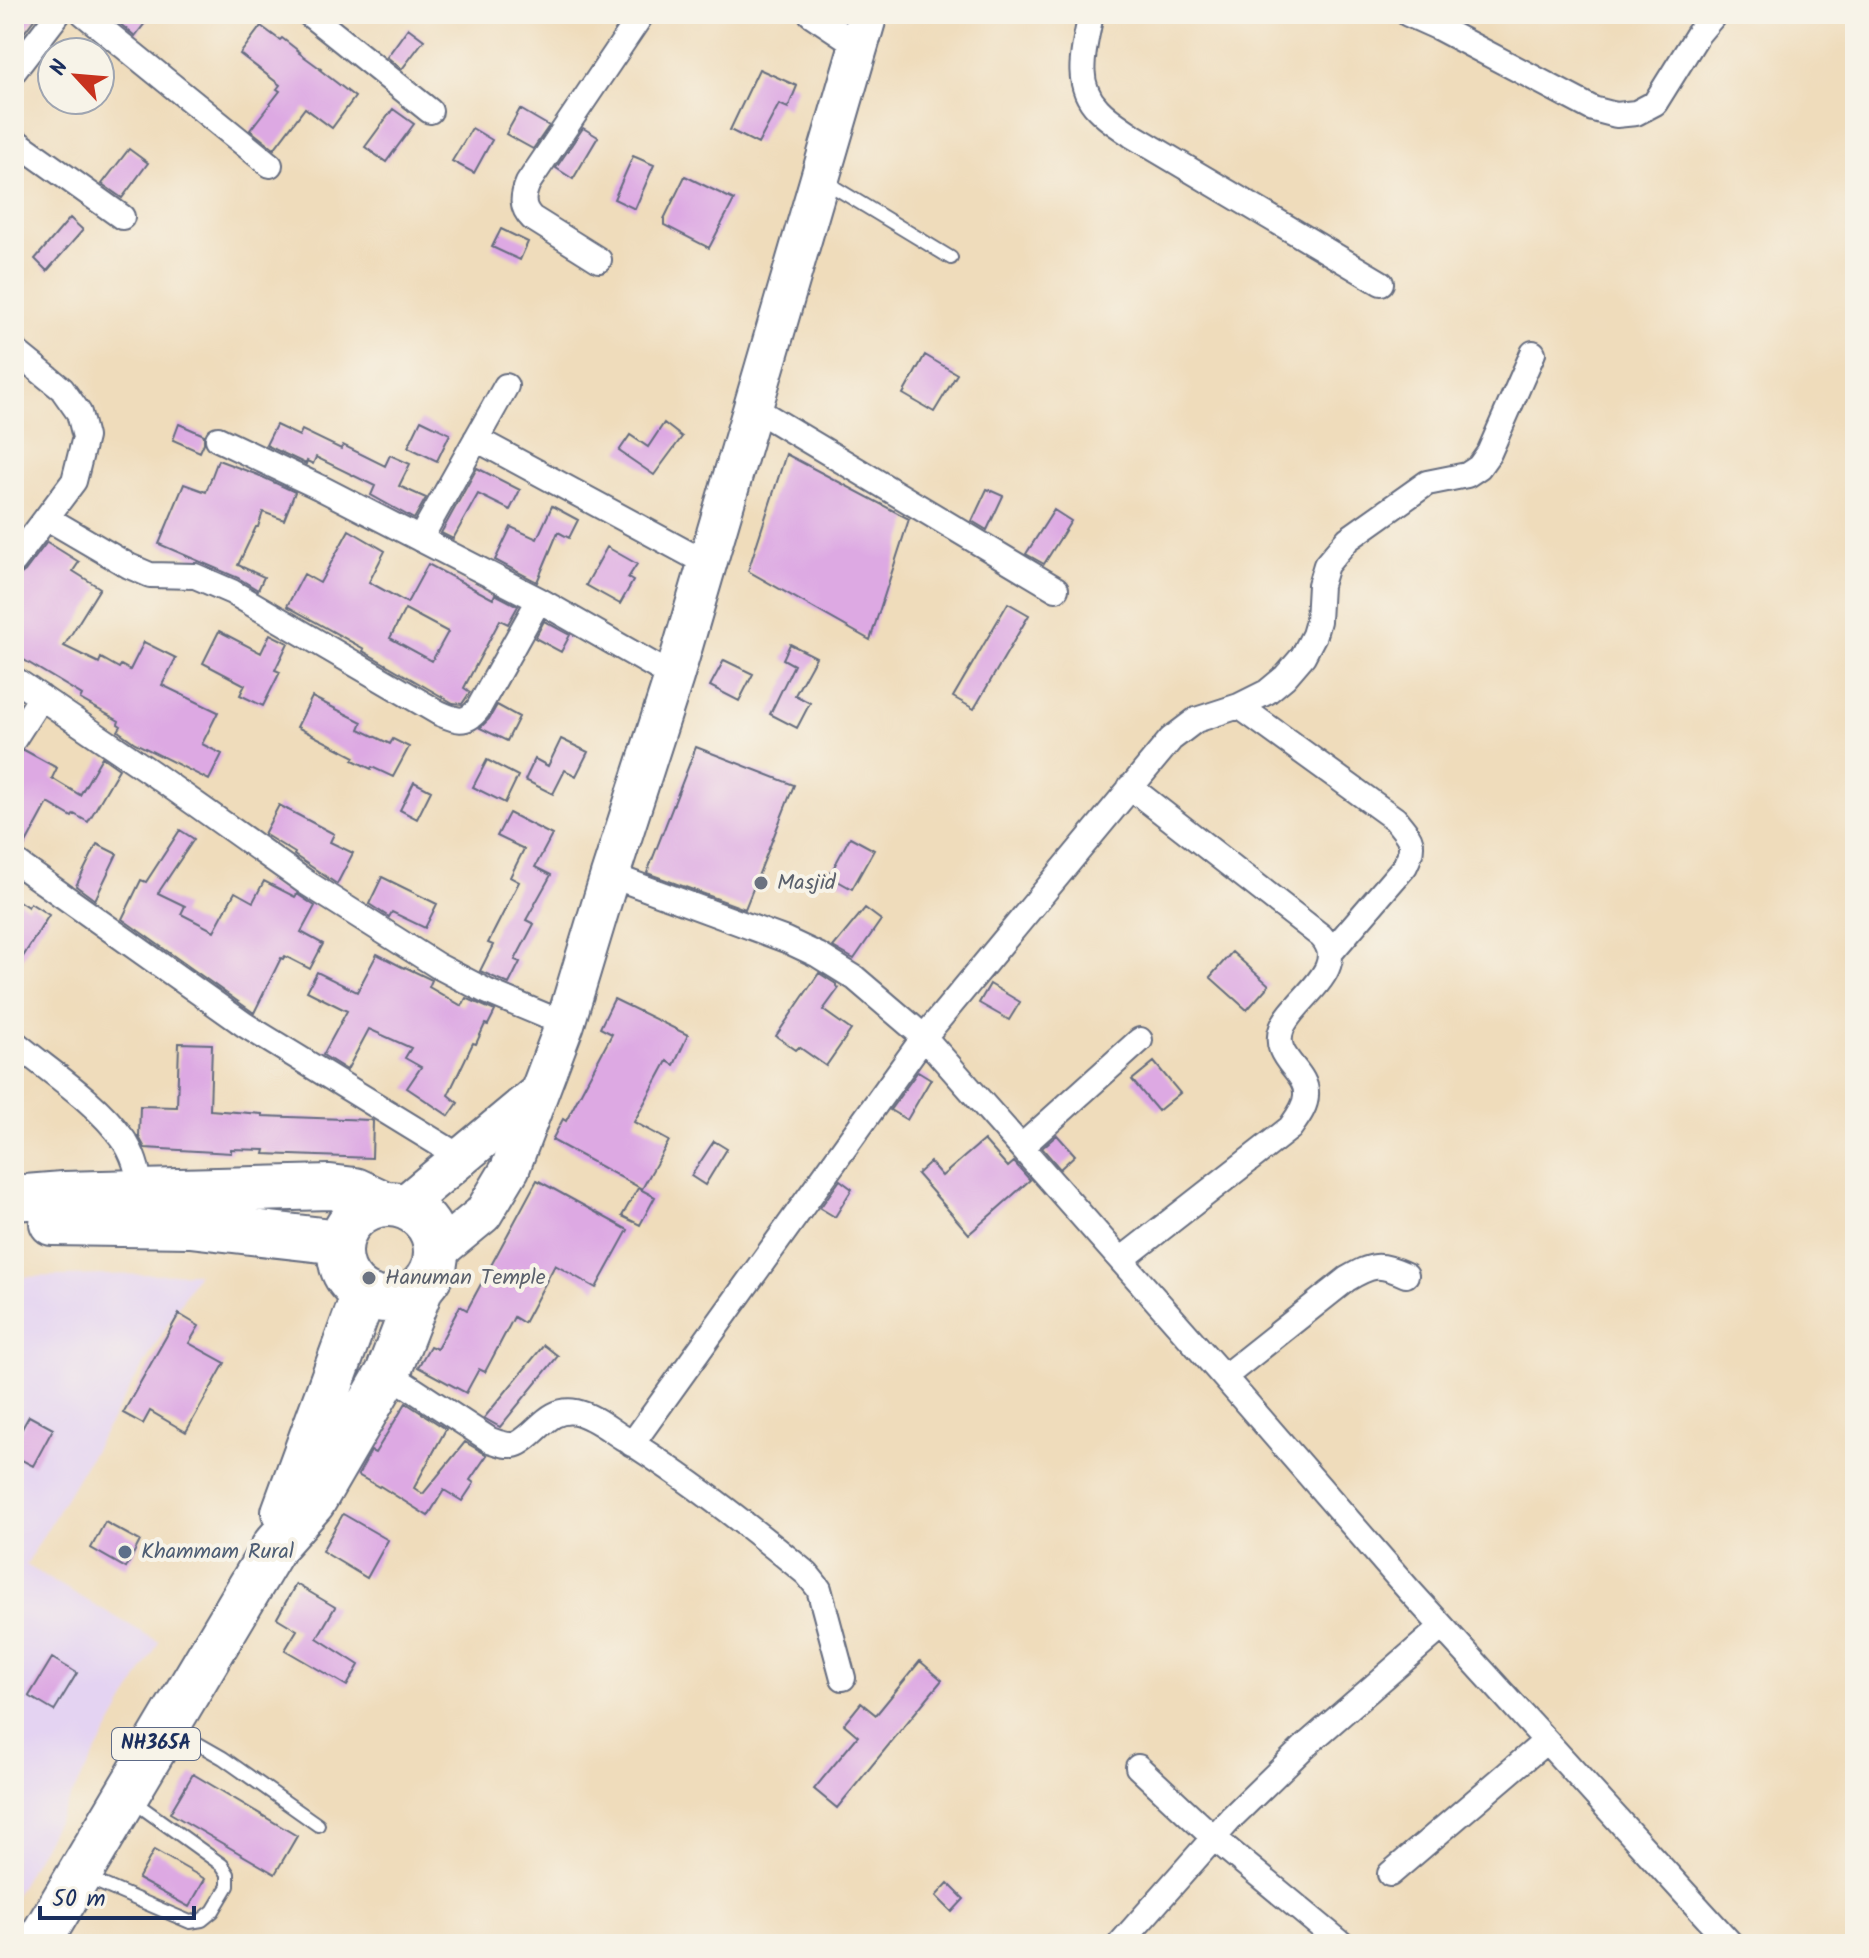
<svg xmlns="http://www.w3.org/2000/svg" width="1869" height="1958" font-family="Kalam,sans-serif">
<style>
.built{fill:#e4d3f2}
.building{fill:#dda9e3;fill-rule:evenodd}
.lines{fill:none;stroke-linecap:round;stroke-linejoin:round}
.lane-casing{stroke:#656c7f;stroke-width:16}
.street-casing{stroke:#656c7f;stroke-width:28}
.primary-casing{stroke:#656c7f;stroke-width:42}
.highway-casing{stroke:#656c7f;stroke-width:48}
.lane{stroke:#fff;stroke-width:12}
.street{stroke:#fff;stroke-width:24}
.primary{stroke:#fff;stroke-width:38}
.highway{stroke:#fff;stroke-width:44}
.worship-dot{fill:#6b7280;stroke:#f7f3e8;stroke-width:3}
.service-dot{fill:#5c6f8a;stroke:#f7f3e8;stroke-width:3}
.labels{text-anchor:middle;dominant-baseline:central;stroke-width:8;stroke-linejoin:round;paint-order:stroke}
.shield{fill:#f7f3e8;stroke:#5d6a87;stroke-width:2}
.shield-label{font-size:20px;font-weight:bold;fill:#1b2f5e}
.worship-label{font-size:22px;fill:#5b616d;stroke:#f7f3e8;text-anchor:start}
.service-label{font-size:22px;fill:#4e5e75;stroke:#f7f3e8;text-anchor:start}
</style>
<rect width="100%" height="100%" fill="#f7f3e8"/>
<filter id="ink" filterUnits="userSpaceOnUse"><feTurbulence type="fractalNoise" baseFrequency=".0125" numOctaves="2"/><feDisplacementMap in="SourceGraphic" scale="16" xChannelSelector="R" yChannelSelector="G"/><feConvolveMatrix kernelMatrix="1 2 1 2 8 2 1 2 1" color-interpolation-filters="sRGB"/></filter>
<filter id="wash" filterUnits="userSpaceOnUse"><feTurbulence type="fractalNoise" baseFrequency=".006" numOctaves="4" result="noise"/><feDisplacementMap in="SourceGraphic" scale="32" xChannelSelector="R" yChannelSelector="G"/><feGaussianBlur stdDeviation="1.8" result="paint"/><feColorMatrix in="noise" values="0 0 0 0 0 0 0 0 0 0 0 0 0 0 0 0 0 1.4 0 .05"/><feComposite in="paint" operator="in"/></filter>
<g filter="url(#wash)">
<rect width="100%" height="100%" fill="#efdcbb"/>
<path class="built" d="M198,1273L26,1565L159,1642L14,1897V1277Z"/>
<g id="blocks">
<path class="building" d="M14,14H38L14,46Z
M108,14H152L135,36Z
M261,26L280,40L282,38L300,52L299,53L321,69L320,70L355,97L332,128L305,108L274,149L250,130L280,91L277,89L280,85L240,54Z
M408,28L424,40L402,69L387,57Z
M759,69L797,86L788,108L779,104L758,144L730,130Z
M393,109L414,124L386,162L365,147Z
M520,109L549,126L533,149L506,134Z
M472,128L492,140L474,173L452,161Z
M583,128L598,137L573,179L556,168Z
M129,149L148,163L122,198L102,184Z
M633,156L654,165L635,209L614,199Z
M685,176L734,200L709,248L664,225V219Z
M70,218L83,230L47,271L35,259Z
M501,229L528,242L520,260L492,247Z
M925,355L957,374L934,412L903,394Z
M421,420L450,434L437,461L408,447Z
M664,423L682,437L654,475L619,451L630,435L648,447Z
M179,424L204,435V443L200,452L173,440Z
M276,425L299,436L302,430L341,449L343,445L385,466L390,455L410,464L399,486L426,498L414,519L371,495L375,486L316,457L313,464L307,461L306,464L266,445Z
M786,454L909,519L870,640L748,571Z
M218,460L258,475L295,492L284,520L263,512L258,527H256L238,565L264,577L258,590L238,578L159,544L184,484L206,492Z
M477,468L520,490L510,510L478,494L453,539L441,533Z
M987,489L1003,496L987,530L972,521Z
M552,506L578,520L569,538L558,532L537,582L495,560L511,527L537,539Z
M1054,510L1071,521L1044,564L1026,554Z
M349,530L385,551L369,582L407,603L428,564L493,599L495,594L518,606L508,624L500,620L466,684L464,688L470,692L462,704L453,703L427,688L363,651L364,649L287,606L304,574L320,583ZM405,609L448,632L432,661L390,638Z
M47,542L79,562L73,571L100,588L64,646L99,663L101,658L119,668L121,665L130,670L144,642L176,658L162,685L218,712L202,744L222,754L209,780L135,743L118,731L121,726L118,724L119,721L80,699L82,695L14,654V576L21,574L25,571Z
M607,547L637,564L628,578L633,581L620,604L586,585Z
M1008,603L1029,615L974,709L953,697Z
M544,621L570,635L561,652L535,638Z
M219,631L261,653L270,634L288,643L275,670L280,672L263,706L240,695L245,685L203,663Z
M790,644L816,657L795,695L810,703L797,728L770,714L794,665L783,659Z
M724,660L753,674L739,701L710,686Z
M312,697L362,722L359,729L390,744L393,739L409,747L393,777L372,767L371,769L353,760L355,757L297,727Z
M497,705L519,717L507,741L480,728L489,719Z
M561,739L588,752L576,776L565,770L553,794L525,780L535,759L548,766Z
M696,747L794,785L745,909L647,873Z
M24,750L57,768L52,778L80,795L102,757L119,769L88,822L74,814L72,817L48,803L23,849L14,846V822L22,807L14,802V764L20,753Z
M487,760L518,776L505,803L473,787Z
M414,782L431,791L417,819L400,810Z
M279,805L334,834L330,842L353,853L337,884L294,855L295,853L264,834Z
M509,813L552,835L535,867L551,875L526,920L534,924L515,960L520,962L509,984L480,971L493,945L488,943L519,882L510,877L524,849L497,836Z
M180,830L194,839L158,893L185,906L181,914L214,931L235,892L253,902L264,881L295,897L297,894L315,906L301,932L323,944L310,969L285,956L283,959L281,958L254,1013L122,919L141,880L146,882Z
M850,837L874,850L852,889L829,876Z
M97,844L117,854L95,900L76,886Z
M382,877L437,904L425,928L392,912L389,917L369,904Z
M14,898L28,907L30,903L49,915L14,971Z
M865,908L881,920L854,959L833,947Z
M1232,952L1269,985L1247,1010L1210,977Z
M377,954L404,968L405,967L432,980L429,987L462,1006L466,998L495,1011L488,1025L485,1024L476,1044L473,1043L448,1095L458,1103L449,1116L407,1088L421,1067L405,1058L411,1048L369,1029L347,1070L323,1055L347,1011L307,991L317,972L357,992Z
M819,973L836,984V986L839,988L823,1010L851,1030L826,1066L799,1047L796,1050L776,1036Z
M990,984L1020,1002L1009,1020L979,1003Z
M614,999L688,1035L674,1065L667,1061L634,1122L669,1141L642,1189L552,1140L563,1119L566,1121L612,1034L600,1028Z
M179,1043L212,1044L210,1110L262,1114V1116L371,1120L373,1121L372,1158L264,1154L265,1150L231,1149V1153L145,1148L139,1137L140,1106L177,1107Z
M1154,1062L1180,1093L1158,1111L1132,1080Z
M918,1071L931,1079L907,1120L890,1110Z
M1057,1135L1075,1155L1060,1169L1042,1148Z
M984,1140L1008,1167L1014,1162L1030,1180L969,1234L917,1174L930,1162L942,1176Z
M714,1141L727,1149L705,1185L691,1176Z
M537,1180L628,1230L596,1288L555,1265L524,1323L514,1317L485,1372L479,1369L466,1393L418,1367L430,1346L437,1349L460,1306L467,1310Z
M840,1180L852,1189L835,1217L820,1208Z
M638,1188L655,1197L640,1225L622,1216Z
M179,1314L199,1326L189,1343L225,1363L186,1432L150,1411L143,1424L123,1413Z
M544,1345L558,1356L500,1427L484,1418Z
M406,1403L446,1429L414,1488L423,1494L465,1442L487,1455L470,1480L474,1483L462,1501L444,1490L428,1516L380,1486L379,1487L358,1475L371,1451L375,1453Z
M29,1416L53,1429L33,1466L14,1456V1443Z
M343,1514L388,1540L367,1578L322,1551Z
M105,1522L140,1541L126,1568L91,1548Z
M296,1584L335,1607L317,1638L359,1665L347,1686L285,1650L297,1630L277,1618Z
M52,1658L77,1673L54,1711L29,1696Z
M920,1661L942,1680L837,1808L814,1789L858,1736L844,1724L861,1703L876,1715Z
M193,1774L297,1836L275,1874L170,1813Z
M154,1850L205,1879L189,1907L138,1879Z
M948,1883L964,1899L952,1912L936,1896Z"/>
</g>
</g>
<g filter="url(#ink)">
<use href="#blocks" fill-opacity="0" stroke="#656c7f" stroke-width="2"/>
<g class="lines">
<defs>
<path id="lane" d="M824,181L951,258
M174,1730L223,1758L318,1825
M85,1877L190,1922L202,1920L213,1911L228,1886V1874L222,1865L133,1801"/>
<path id="street" d="M84,14L270,165
M309,14L430,111
M811,14L859,46
M1091,14C1085,46 1072,83 1098,109C1108,120 1122,128 1133,136L1381,283
M1408,14L1437,27L1443,14
M1437,27L1593,109L1616,115L1636,113L1655,103L1698,34L1715,14
M14,71L58,14
M14,140L122,217
M599,260L532,218C521,207 522,197 528,183L642,14
M14,350L62,389L79,413L85,437L74,481L14,561
M752,407L1056,589
M218,439L321,488L539,600L674,677
M476,439L706,563
M47,518L129,566L150,575L195,576L232,592L439,713C455,720 466,725 478,709L539,600
M420,539L506,386
M14,679L152,773L307,883L438,966L486,991L565,1024
M1239,706L1395,819C1410,838 1417,842 1405,866L1331,952
M14,739L41,697
M14,861L245,1025L462,1158
M610,875L786,940L818,955L855,978L924,1037L1224,1377L1408,1589L1731,1944
M14,1042C50,1072 96,1101 123,1139C134,1154 139,1174 141,1192
M1021,1147L1140,1040
M1121,1260L1290,1128C1297,1118 1306,1107 1306,1095C1308,1070 1270,1058 1282,1028C1293,999 1352,969 1321,936L1130,787
M388,1373L490,1440C499,1443 510,1448 519,1443C539,1432 549,1407 576,1412C594,1416 610,1430 625,1439C689,1479 749,1526 807,1574L819,1589L843,1678
M1224,1377L1347,1279C1373,1264 1379,1263 1406,1275
M632,1444L924,1037L1171,739L1196,720L1239,706L1267,692L1285,677L1303,656L1314,635L1318,621L1320,585L1326,565L1348,539L1427,483L1467,475L1479,467L1489,453L1533,353
M1138,1767L1214,1838L1342,1944
M1390,1874L1546,1741
M1120,1944L1232,1817L1304,1747L1442,1627"/>
<path id="primary" d="M404,1205L536,1095
M437,1252L483,1214L510,1169L565,1024L610,875L674,677L868,14"/>
<path id="highway" d="M14,1198L63,1194L330,1187L355,1190L383,1203
M340 1252a48 48 0 1 1 96 0a48 48 0 1 1-96 0Z
M52,1223L190,1225L340,1242
M284,1512L364,1294
M38,1944L275,1545L313,1502L388,1373L421,1288"/>
</defs>
<use href="#lane" class="lane-casing"/>
<use href="#street" class="street-casing"/>
<use href="#primary" class="primary-casing"/>
<use href="#highway" class="highway-casing"/>
<use href="#lane" class="lane"/>
<use href="#street" class="street"/>
<use href="#primary" class="primary"/>
<use href="#highway" class="highway"/>
</g>
</g>
<g class="worship-dot">
<circle cx="761" cy="883" r="8"/>
<circle cx="369" cy="1278" r="8"/>
</g>
<circle class="service-dot" cx="125" cy="1552" r="8"/>
<g class="labels">
<rect class="shield" x="112" y="1728" width="88" height="32" rx="6"/>
<g class="shield-label">
<text x="156" y="1744">NH365A</text>
</g>
<g class="worship-label">
<text x="777" y="883">Masjid</text>
<text x="385" y="1278">Hanuman Temple</text>
</g>
<g class="service-label">
<text x="141" y="1552">Khammam Rural</text>
</g>
</g>
<rect width="1869" height="1958" fill="none" stroke="#f7f3e8" stroke-width="48"/>
<g transform="translate(76 76) rotate(296)"><circle r="38" fill="#f7f3e8" stroke="#9fa5b1" stroke-width="2"/>
<path d="M0-6L14 30L0 20L-14 30Z" fill="#c8321e"/>
<text y="-12" font-size="22" font-weight="bold" text-anchor="middle" fill="#1b2f5e">N</text>
</g>
<path d="M40 1906v12h154v-12" fill="none" stroke="#1b2f5e" stroke-width="4"/>
<text x="52" y="1906" font-size="24" fill="#1b2f5e" stroke="#f7f3e8" stroke-width="6" paint-order="stroke">50 m</text>
</svg>
